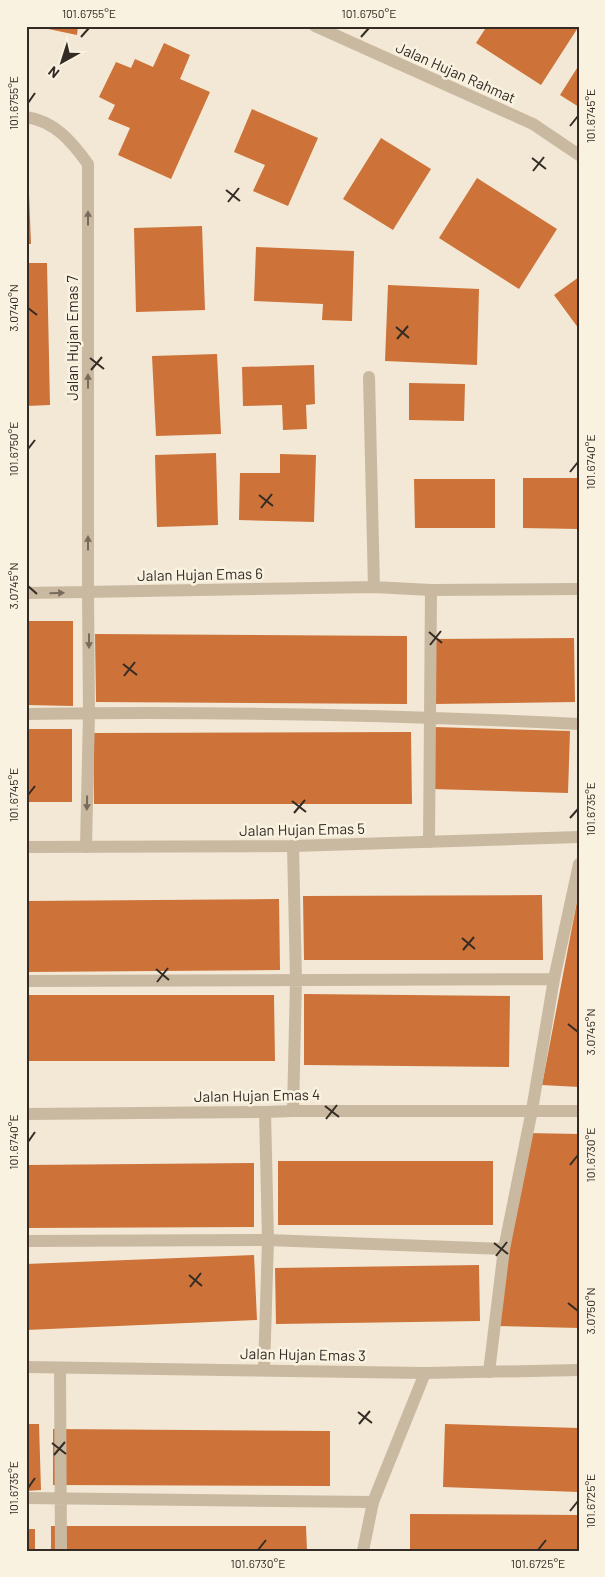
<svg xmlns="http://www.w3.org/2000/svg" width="605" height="1577" font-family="Barlow,sans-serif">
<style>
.building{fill:#cd7238}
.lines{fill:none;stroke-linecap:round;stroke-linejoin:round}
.service{stroke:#cab9a1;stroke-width:12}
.minor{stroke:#cab9a1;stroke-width:12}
.tertiary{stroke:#cab9a1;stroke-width:12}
.oneway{fill:#776b5c}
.ticks{fill:none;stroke:#332b24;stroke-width:2}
.labels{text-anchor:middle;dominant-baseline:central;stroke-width:5;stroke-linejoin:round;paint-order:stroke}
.street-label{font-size:15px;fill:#332b24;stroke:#faf2e1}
.neatline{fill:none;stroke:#332b24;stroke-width:2}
.ticks-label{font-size:12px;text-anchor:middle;fill:#332b24}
</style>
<rect width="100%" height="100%" fill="#f2e8d5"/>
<path class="building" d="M34,26H78L77,35Z
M487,26H579L541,85L476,43Z
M164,43L190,55L180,79L210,92L171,179L118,155L130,128L108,119L115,105L99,97L116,62L131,68L135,59L153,67Z
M579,65V107L560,95Z
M252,109L318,138L288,206L253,191L265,165L234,152Z
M381,138L431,169L393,230L343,199Z
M26,168H28L31,244H26Z
M477,178L557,229L519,289L439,238Z
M202,226L205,310L136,312L134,228Z
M256,247L354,251L352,321L322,320L323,304L254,301Z
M26,263H47L50,405L26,406Z
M579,277V329L554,295Z
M388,285L479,289L477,365L385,361Z
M217,354L221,434L156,436L152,356Z
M314,365L315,404L306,405L307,429L283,430L282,405L243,406L242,367Z
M409,383L465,384L464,421L409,420Z
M216,453L218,525L157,527L155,455Z
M280,454L316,455L314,522L239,520L240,473H280Z
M523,478H579V529L523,528Z
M414,479H495V528H415Z
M26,524H28V548H26Z
M26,621H73V706L26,705Z
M95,634L407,636V704L96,702Z
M574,638L575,702L433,704L432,639Z
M434,727L570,731L568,793L432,789Z
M26,729H72V802H26Z
M411,732L412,804H94L93,733Z
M542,895L543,960H304L303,896Z
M578,896L579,1087L542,1085Z
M279,899L280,970L26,972V901Z
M304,994L510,996L509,1067L304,1065Z
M26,995H274L275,1061H26Z
M526,1133L579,1134V1328L496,1326Z
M278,1161H493V1225H278Z
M254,1163V1227L26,1228V1165Z
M254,1255L257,1320L26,1330V1264Z
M479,1265L480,1321L276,1324L275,1268Z
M26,1424H39L41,1490L26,1491Z
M445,1424L579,1428V1492L443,1487Z
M53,1429L330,1431V1486L53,1485Z
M410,1514L579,1515V1551H410Z
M51,1526H306L307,1551H51Z
M26,1529H35V1551H26Z"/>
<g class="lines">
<path class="service" d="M26,714C210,711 395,715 579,724
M429,842L431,590
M293,846L296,980L293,1111
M86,847L89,713L88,592
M26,981L554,979
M26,1241L268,1240L504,1249
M60,1368L61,1551
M264,1370L268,1240L265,1112
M489,1372L504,1249L532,1110L554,979L579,864
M26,1498L373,1502"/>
<path class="minor" d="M315,26L533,124L579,155
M26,117C55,121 72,142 88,164V592
M369,377L374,587
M26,593L374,587L431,590L579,589
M26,847L293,846L579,837
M26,1367L425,1373L579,1370
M363,1551L373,1502L425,1373"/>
<path class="tertiary" d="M26,1114L265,1112L293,1111H579"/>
</g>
<defs><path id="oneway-solid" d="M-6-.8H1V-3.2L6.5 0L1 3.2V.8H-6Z" transform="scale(1.25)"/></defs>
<g class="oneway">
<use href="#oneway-solid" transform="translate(88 218) rotate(-90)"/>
<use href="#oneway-solid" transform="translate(88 381) rotate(-90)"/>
<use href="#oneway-solid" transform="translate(88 543) rotate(-90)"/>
<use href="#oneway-solid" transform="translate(57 593) rotate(-1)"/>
<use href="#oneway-solid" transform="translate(89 641) rotate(90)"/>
<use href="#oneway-solid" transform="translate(87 803) rotate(91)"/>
</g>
<path class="ticks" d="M81,37L89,28M361,37L369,28M28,103L35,93M570,126L578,116M532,158L546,169M533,171L544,157M226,190L240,201M228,202L239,188M28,308L37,315M396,327L409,338M397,339L408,326M90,358L104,369M91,370L102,357M28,449L35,440M570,472L578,462M259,495L273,506M261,508L272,494M28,586L37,594M429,632L442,643M430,645L441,631M123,664L137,675M124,676L135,662M28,795L35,786M292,801L306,812M294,813L305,800M570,818L578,809M462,938L475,949M463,950L474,937M156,969L169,980M157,982L168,968M568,1024L578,1032M325,1106L339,1117M326,1119L337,1105M28,1142L35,1132M570,1165L578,1155M494,1243L508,1254M496,1256L507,1242M189,1275L202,1286M190,1287L201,1273M568,1303L578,1311M358,1412L372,1423M359,1424L370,1411M52,1443L66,1454M54,1455L65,1442M28,1488L35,1478M570,1511L578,1501M258,1550L266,1540M538,1550L546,1540"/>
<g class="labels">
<g class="street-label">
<text transform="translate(456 72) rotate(24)">Jalan Hujan Rahmat</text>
<text transform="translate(72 338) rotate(-90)">Jalan Hujan Emas 7</text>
<text transform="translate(200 574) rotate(-1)">Jalan Hujan Emas 6</text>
<text transform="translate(302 829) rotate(-1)">Jalan Hujan Emas 5</text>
<text transform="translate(257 1095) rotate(-1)">Jalan Hujan Emas 4</text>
<text transform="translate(303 1354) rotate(1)">Jalan Hujan Emas 3</text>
</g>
</g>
<rect width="605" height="1577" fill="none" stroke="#faf2e1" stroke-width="55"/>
<g transform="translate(62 62) rotate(219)" stroke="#faf2e1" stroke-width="4" paint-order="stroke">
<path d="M0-4L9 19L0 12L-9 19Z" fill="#332b24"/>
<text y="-8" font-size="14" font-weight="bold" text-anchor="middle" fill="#332b24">N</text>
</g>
<rect x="28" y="28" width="550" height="1522" class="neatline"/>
<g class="ticks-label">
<text x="89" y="18">101.6755°E</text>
<text x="369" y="18">101.6750°E</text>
<text transform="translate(14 103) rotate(-90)" y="4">101.6755°E</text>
<text transform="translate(591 116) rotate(-90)" y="4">101.6745°E</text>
<text transform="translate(14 308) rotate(-90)" y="4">3.0740°N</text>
<text transform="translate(14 449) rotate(-90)" y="4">101.6750°E</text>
<text transform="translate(591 462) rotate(-90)" y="4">101.6740°E</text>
<text transform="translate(14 586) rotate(-90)" y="4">3.0745°N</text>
<text transform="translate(14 795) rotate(-90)" y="4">101.6745°E</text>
<text transform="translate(591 809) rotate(-90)" y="4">101.6735°E</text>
<text transform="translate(591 1032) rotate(-90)" y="4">3.0745°N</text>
<text transform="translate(14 1142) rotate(-90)" y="4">101.6740°E</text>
<text transform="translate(591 1155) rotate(-90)" y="4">101.6730°E</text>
<text transform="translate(591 1311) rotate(-90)" y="4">3.0750°N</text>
<text transform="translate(14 1488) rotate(-90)" y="4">101.6735°E</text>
<text transform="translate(591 1501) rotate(-90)" y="4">101.6725°E</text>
<text x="258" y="1568">101.6730°E</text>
<text x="538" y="1568">101.6725°E</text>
</g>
</svg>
